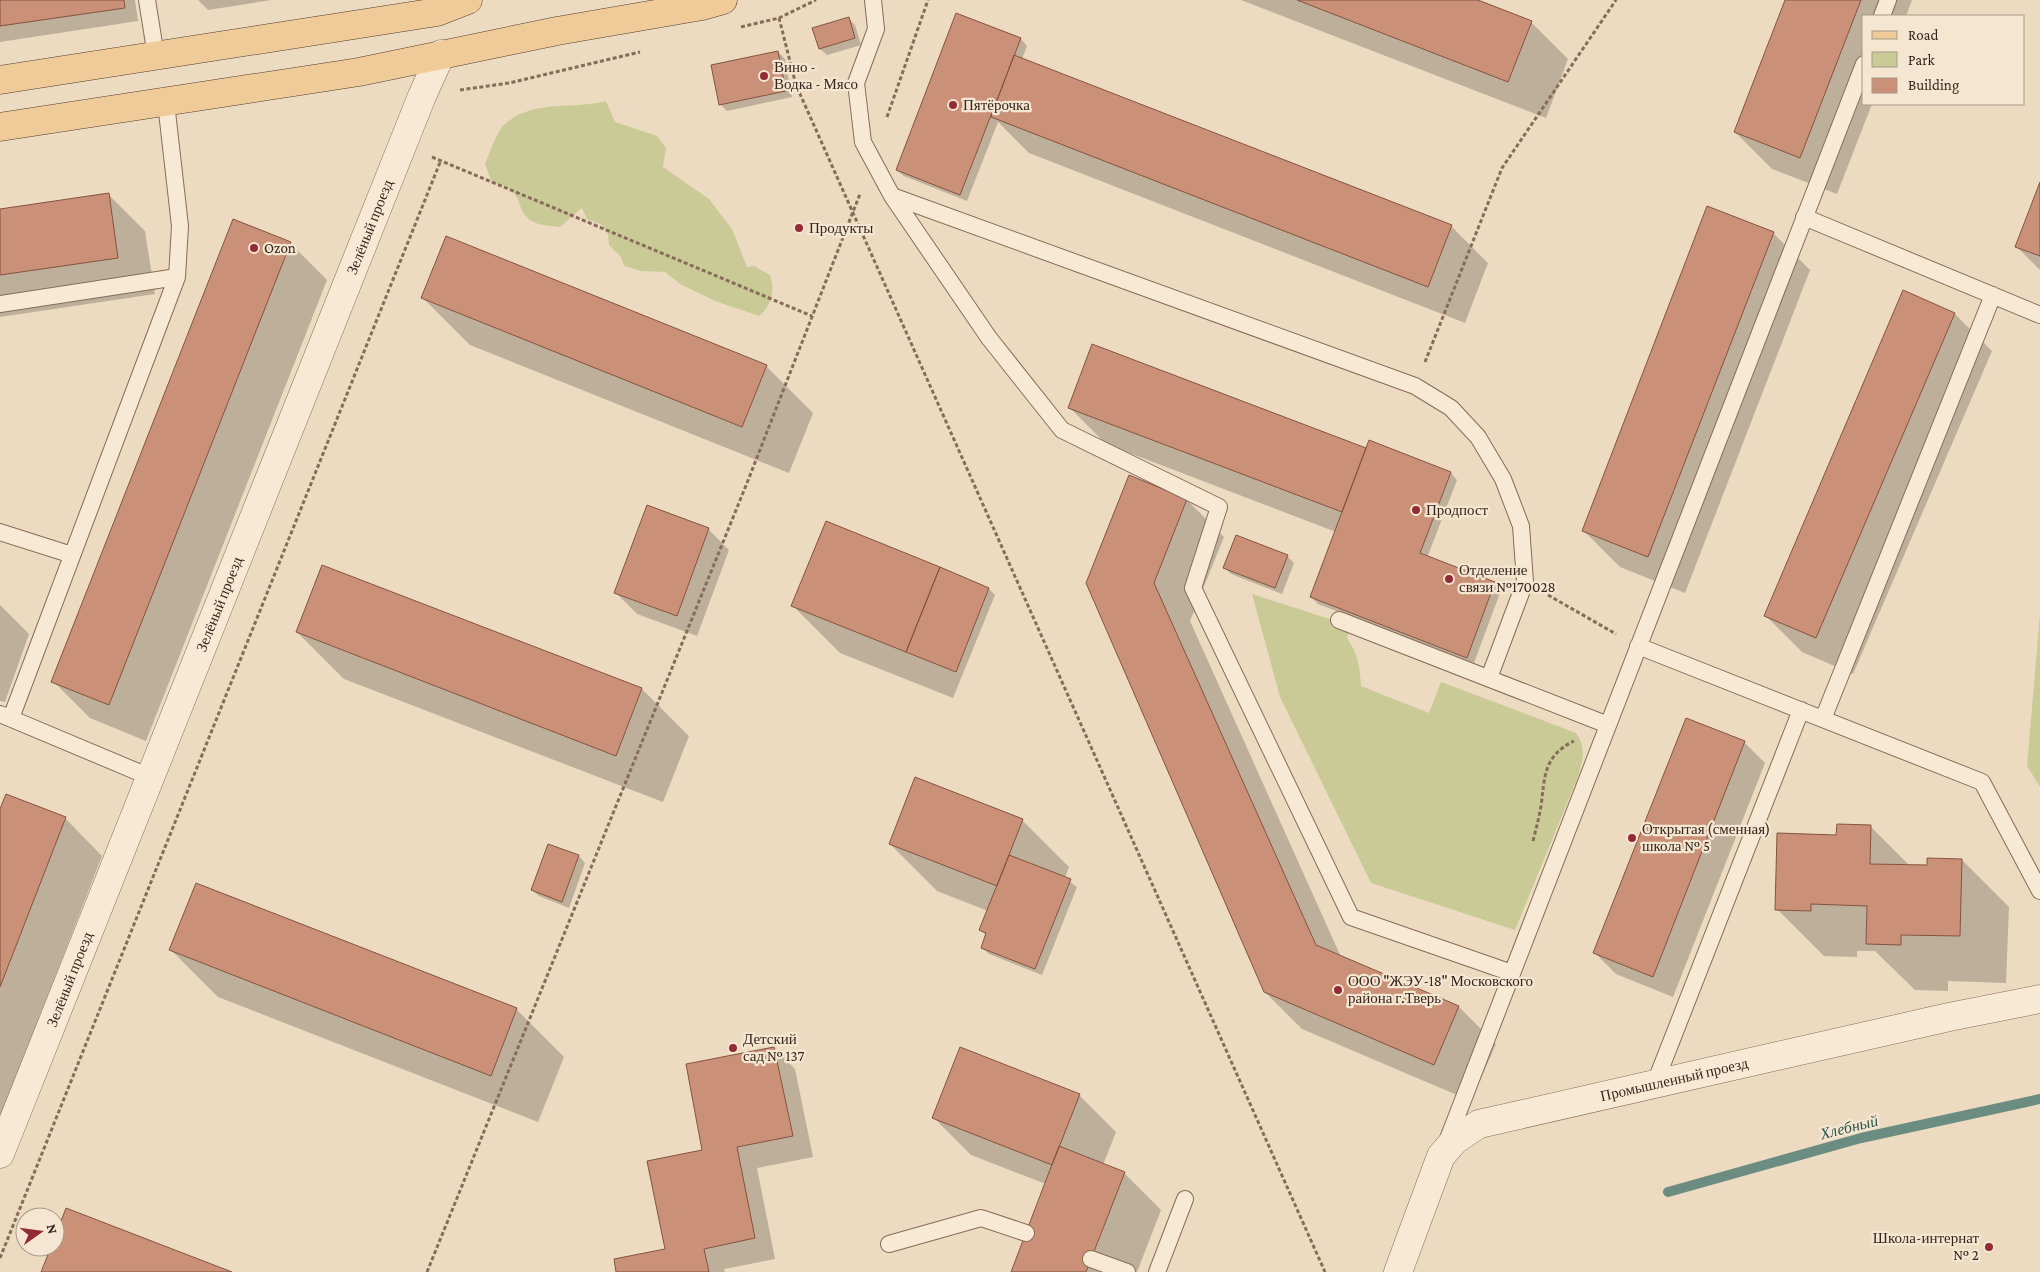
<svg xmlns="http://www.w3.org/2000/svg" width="2040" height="1272" font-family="'Crimson Pro',serif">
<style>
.green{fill:#caca96}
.shadow{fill:#0003}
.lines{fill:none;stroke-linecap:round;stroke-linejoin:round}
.stream{stroke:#6b8d81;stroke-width:10}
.building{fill:#ca9178;stroke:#845340}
.lane-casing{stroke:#866c59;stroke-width:18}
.street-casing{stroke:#866c59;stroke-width:29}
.primary-casing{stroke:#533b2e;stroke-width:29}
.path{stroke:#866c59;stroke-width:3;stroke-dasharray:4 2.5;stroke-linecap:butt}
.lane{stroke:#f8e9d4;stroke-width:16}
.street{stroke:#f8e9d4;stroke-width:28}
.primary{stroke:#efcb99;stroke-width:28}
.poi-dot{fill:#932b37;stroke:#f4e6d1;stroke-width:2}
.labels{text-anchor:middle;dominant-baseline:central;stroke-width:4.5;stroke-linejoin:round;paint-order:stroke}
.poi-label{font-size:15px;fill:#36261d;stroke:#f4e6d1;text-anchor:start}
.street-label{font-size:15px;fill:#36261d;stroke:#f4e6d1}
.water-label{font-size:16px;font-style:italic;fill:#2d554e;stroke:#f4e6d1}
</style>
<rect width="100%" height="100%" fill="#eddbc1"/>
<path class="green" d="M606,101L615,122L657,136L666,148L663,167L709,199L732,229L747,267L754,266L770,275C775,291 772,305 759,316L715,301L680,284L665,272L641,271L624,266L621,257L609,245L608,234L602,225L587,219L582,208L560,227C553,226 543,226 536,223C511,213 529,188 492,183L485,164C489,155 498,128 506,123C535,99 572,110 606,101Z
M1252,594L1351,626L1347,638C1358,653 1360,669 1361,686L1429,713L1441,682L1576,733C1586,747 1583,758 1579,774L1515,930L1371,883L1280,697Z
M2040,614V787L2027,766Z"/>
<path class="shadow" d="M0,0H135L138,21L0,42Z
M198,0H271L208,10Z
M1241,0H1475L1531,22L1568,59L1546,118Z
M1786,0H1912L1906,16H1864V104H1872L1837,194L1772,169L1735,132Z
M848,18L855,25L861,45L827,55L820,49Z
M1021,39L1027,46L1022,59L1451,226L1488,263L1465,323L1029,153L998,122L967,201L904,176L897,170Z
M778,52L785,59L792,97L727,111L720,104Z
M2040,185V270L2016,246Z
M108,194L145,231L155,294L0,317V210Z
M1773,233L1810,270L1685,593L1620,567L1583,530Z
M290,243L327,280L146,741L90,718L53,681Z
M423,298L766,366L813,413L789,473L470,345Z
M1955,314L1992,351L1853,674L1802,652L1765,615Z
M1069,407L1451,473L1457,480L1427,558L1495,583L1501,590L1474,663L1318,604L1311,597L1336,532L1106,444Z
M1129,477L1187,500L1224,537L1190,621L1341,957L1459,1007L1496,1044L1471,1101L1302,1029L1265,992L1087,583Z
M708,529L729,550L697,636L637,614L616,593Z
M1287,556L1294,563L1282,594L1231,574L1224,567Z
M322,566L642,689L689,736L663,802L344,679L297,632Z
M989,589L995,595L953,698L840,653L793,606Z
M0,605L29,634L5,702L0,701Z
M1744,742L1765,763L1673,997L1616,974L1595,953Z
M0,813L65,818L102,856L0,1118Z
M1022,820L1069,867L1065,878L1077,887L1042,975L989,954L982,948L987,936L980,930L988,911L937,891L890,844Z
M1871,827L1910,866H1928L1962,860L2009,907L2006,983L1948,981V991L1915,990L1875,951H1857V957L1824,956L1777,909L1837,836Z
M549,845L579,856L585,863L569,908L539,896L532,890Z
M196,884L517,1010L564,1057L538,1122L218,997L171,950Z
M774,1048L795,1069L813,1157L757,1168L775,1259L724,1269L725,1272H617L666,1250L704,1151Z
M1079,1095L1116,1132L1103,1165L1124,1173L1161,1210L1137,1272H1012L1046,1184L971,1155L934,1118Z"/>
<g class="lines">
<path class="stream" d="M1668,1192L1861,1138L2040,1099"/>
</g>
<path class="building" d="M0,0H124L125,8L0,26Z
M1297,0H1478L1532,21L1508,82Z
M1785,0H1861L1800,158L1734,132Z
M956,13L1021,38L960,195L896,170Z
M849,17L855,38L819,49L812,28Z
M778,51L786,91L719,105L711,65Z
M1014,55L1452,225L1428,287L991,117Z
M2040,182V256L2015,247Z
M109,193L118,258L0,275V209Z
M1707,206L1774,232L1648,557L1582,531Z
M233,219L291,242L109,705L51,682Z
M446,236L767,365L742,427L421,298Z
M1903,290L1955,313L1816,638L1764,616Z
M1092,344L1366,448L1342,512L1068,408Z
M1369,440L1451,472L1420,553L1495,582L1467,658L1310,597Z
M1129,475L1187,499L1154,583L1316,945L1459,1006L1434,1065L1264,992L1086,583Z
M647,505L709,528L677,616L614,593Z
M826,521L940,567L906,652L791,606Z
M1236,535L1288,555L1275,588L1223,568Z
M322,565L642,688L616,756L296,632Z
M940,567L989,588L956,672L906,652Z
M1686,718L1745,741L1653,977L1593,953Z
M915,777L1023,819L997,886L889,844Z
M6,794L66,817L0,987V809Z
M1837,824L1871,825L1870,864L1927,865V858L1962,859L1960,936L1901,935V945L1866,944L1867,906L1811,904V911L1775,910L1777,833L1836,835Z
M548,844L579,855L562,902L531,890Z
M1009,855L1071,879L1035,969L981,948L986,933L979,930Z
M196,883L517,1008L491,1076L169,950Z
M774,1047L793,1136L737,1147L755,1238L704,1249L709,1272H616L614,1259L665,1249L647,1161L702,1150L686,1064Z
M960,1047L1080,1094L1052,1165L932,1118Z
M1059,1146L1125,1172L1086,1272H1011Z
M66,1208L232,1272H41L51,1247H55V1237Z"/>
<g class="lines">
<defs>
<path id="lane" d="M147,0L156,56
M873,0L876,29L856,83L863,142L892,196L989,338L1062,430L1219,507L1193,588L1351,917L1512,973
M1882,16L1888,0
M892,196L1415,386L1451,408L1478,437L1503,479L1521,526L1525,582L1489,678
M1804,217L2040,315
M0,304L177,277
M0,532L72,555
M1339,620L1608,725
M1638,646L1982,782L2040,891
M0,714L150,777
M11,718L177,277L180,226L166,103
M1823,719L1993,295
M1655,1083L1801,710
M1446,1144L1864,64
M889,1244L981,1218L1026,1233
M1091,1259L1127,1272
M1157,1272L1185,1199"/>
<g id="street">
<path id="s1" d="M0,1154L422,96L441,54"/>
<path id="s2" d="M1398,1272L1441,1156L1455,1140L1479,1124L1949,1017L2040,999"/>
</g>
<path id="primary" d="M0,80L437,12L468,0
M0,127L359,72L557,31L702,6L723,0"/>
</defs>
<use href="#lane" class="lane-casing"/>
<use href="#street" class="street-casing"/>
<use href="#primary" class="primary-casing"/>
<path class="path" d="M779,18L796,85L1325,1272
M741,27L779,18L816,0
M460,90L509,83L640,52
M887,117L928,0
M432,157L812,316
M1425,362L1502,168L1616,0
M1548,595L1616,634
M1533,841C1536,829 1539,818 1541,806C1545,777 1543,756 1574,741
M0,1258L441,160
M427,1272L747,483L860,194"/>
<use href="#lane" class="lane"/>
<use href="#street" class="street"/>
<use href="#primary" class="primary"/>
</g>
<g class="poi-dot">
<circle cx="764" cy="76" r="5"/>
<circle cx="953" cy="105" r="5"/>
<circle cx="799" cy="228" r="5"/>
<circle cx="254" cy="248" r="5"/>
<circle cx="1416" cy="510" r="5"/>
<circle cx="1449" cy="579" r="5"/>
<circle cx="1632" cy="838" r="5"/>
<circle cx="1338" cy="990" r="5"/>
<circle cx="733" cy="1048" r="5"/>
<circle cx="1989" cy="1247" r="5"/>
</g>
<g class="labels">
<g class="poi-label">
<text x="774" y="67">Вино -<tspan x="774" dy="17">Водка - Мясо</tspan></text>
<text x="963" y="105">Пятёрочка</text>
<text x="809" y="228">Продукты</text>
<text x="264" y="248">Ozon</text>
<text x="1426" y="510">Продпост</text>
<text x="1459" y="570">Отделение<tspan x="1459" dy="17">связи №170028</tspan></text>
<text x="1642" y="829">Открытая (сменная)<tspan x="1642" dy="17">школа № 5</tspan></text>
<text x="1348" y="981">ООО "ЖЭУ-18" Московского<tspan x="1348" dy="17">района г.Тверь</tspan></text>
<text x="743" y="1039">Детский<tspan x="743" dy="17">сад № 137</tspan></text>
<text x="1979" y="1238" text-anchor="end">Школа-интернат<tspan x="1979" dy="17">№ 2</tspan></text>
</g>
<g class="street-label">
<text stroke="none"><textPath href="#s1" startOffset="998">Зелёный проезд</textPath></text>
<text stroke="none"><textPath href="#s1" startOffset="592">Зелёный проезд</textPath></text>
<text stroke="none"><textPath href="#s1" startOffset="188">Зелёный проезд</textPath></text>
<text stroke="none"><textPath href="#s2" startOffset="374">Промышленный проезд</textPath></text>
</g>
<g class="water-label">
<text transform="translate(1849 1127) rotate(-14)">Хлебный</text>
</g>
</g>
<rect x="1862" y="15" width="162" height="90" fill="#f4e6d1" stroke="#a89989"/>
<rect x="1872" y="31" width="25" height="8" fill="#efcb99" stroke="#a89989"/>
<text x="1908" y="40" font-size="15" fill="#36261d">Road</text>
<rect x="1872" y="52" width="25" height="15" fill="#caca96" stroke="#a89989"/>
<text x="1908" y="65" font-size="15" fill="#36261d">Park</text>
<rect x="1872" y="78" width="25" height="15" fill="#ca9178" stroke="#a89989"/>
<text x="1908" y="90" font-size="15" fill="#36261d">Building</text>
<g transform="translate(40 1232) rotate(76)"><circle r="24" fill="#f4e6d1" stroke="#a89989"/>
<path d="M0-4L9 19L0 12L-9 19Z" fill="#932b37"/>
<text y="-8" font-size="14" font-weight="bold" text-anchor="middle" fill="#36261d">N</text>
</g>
</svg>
